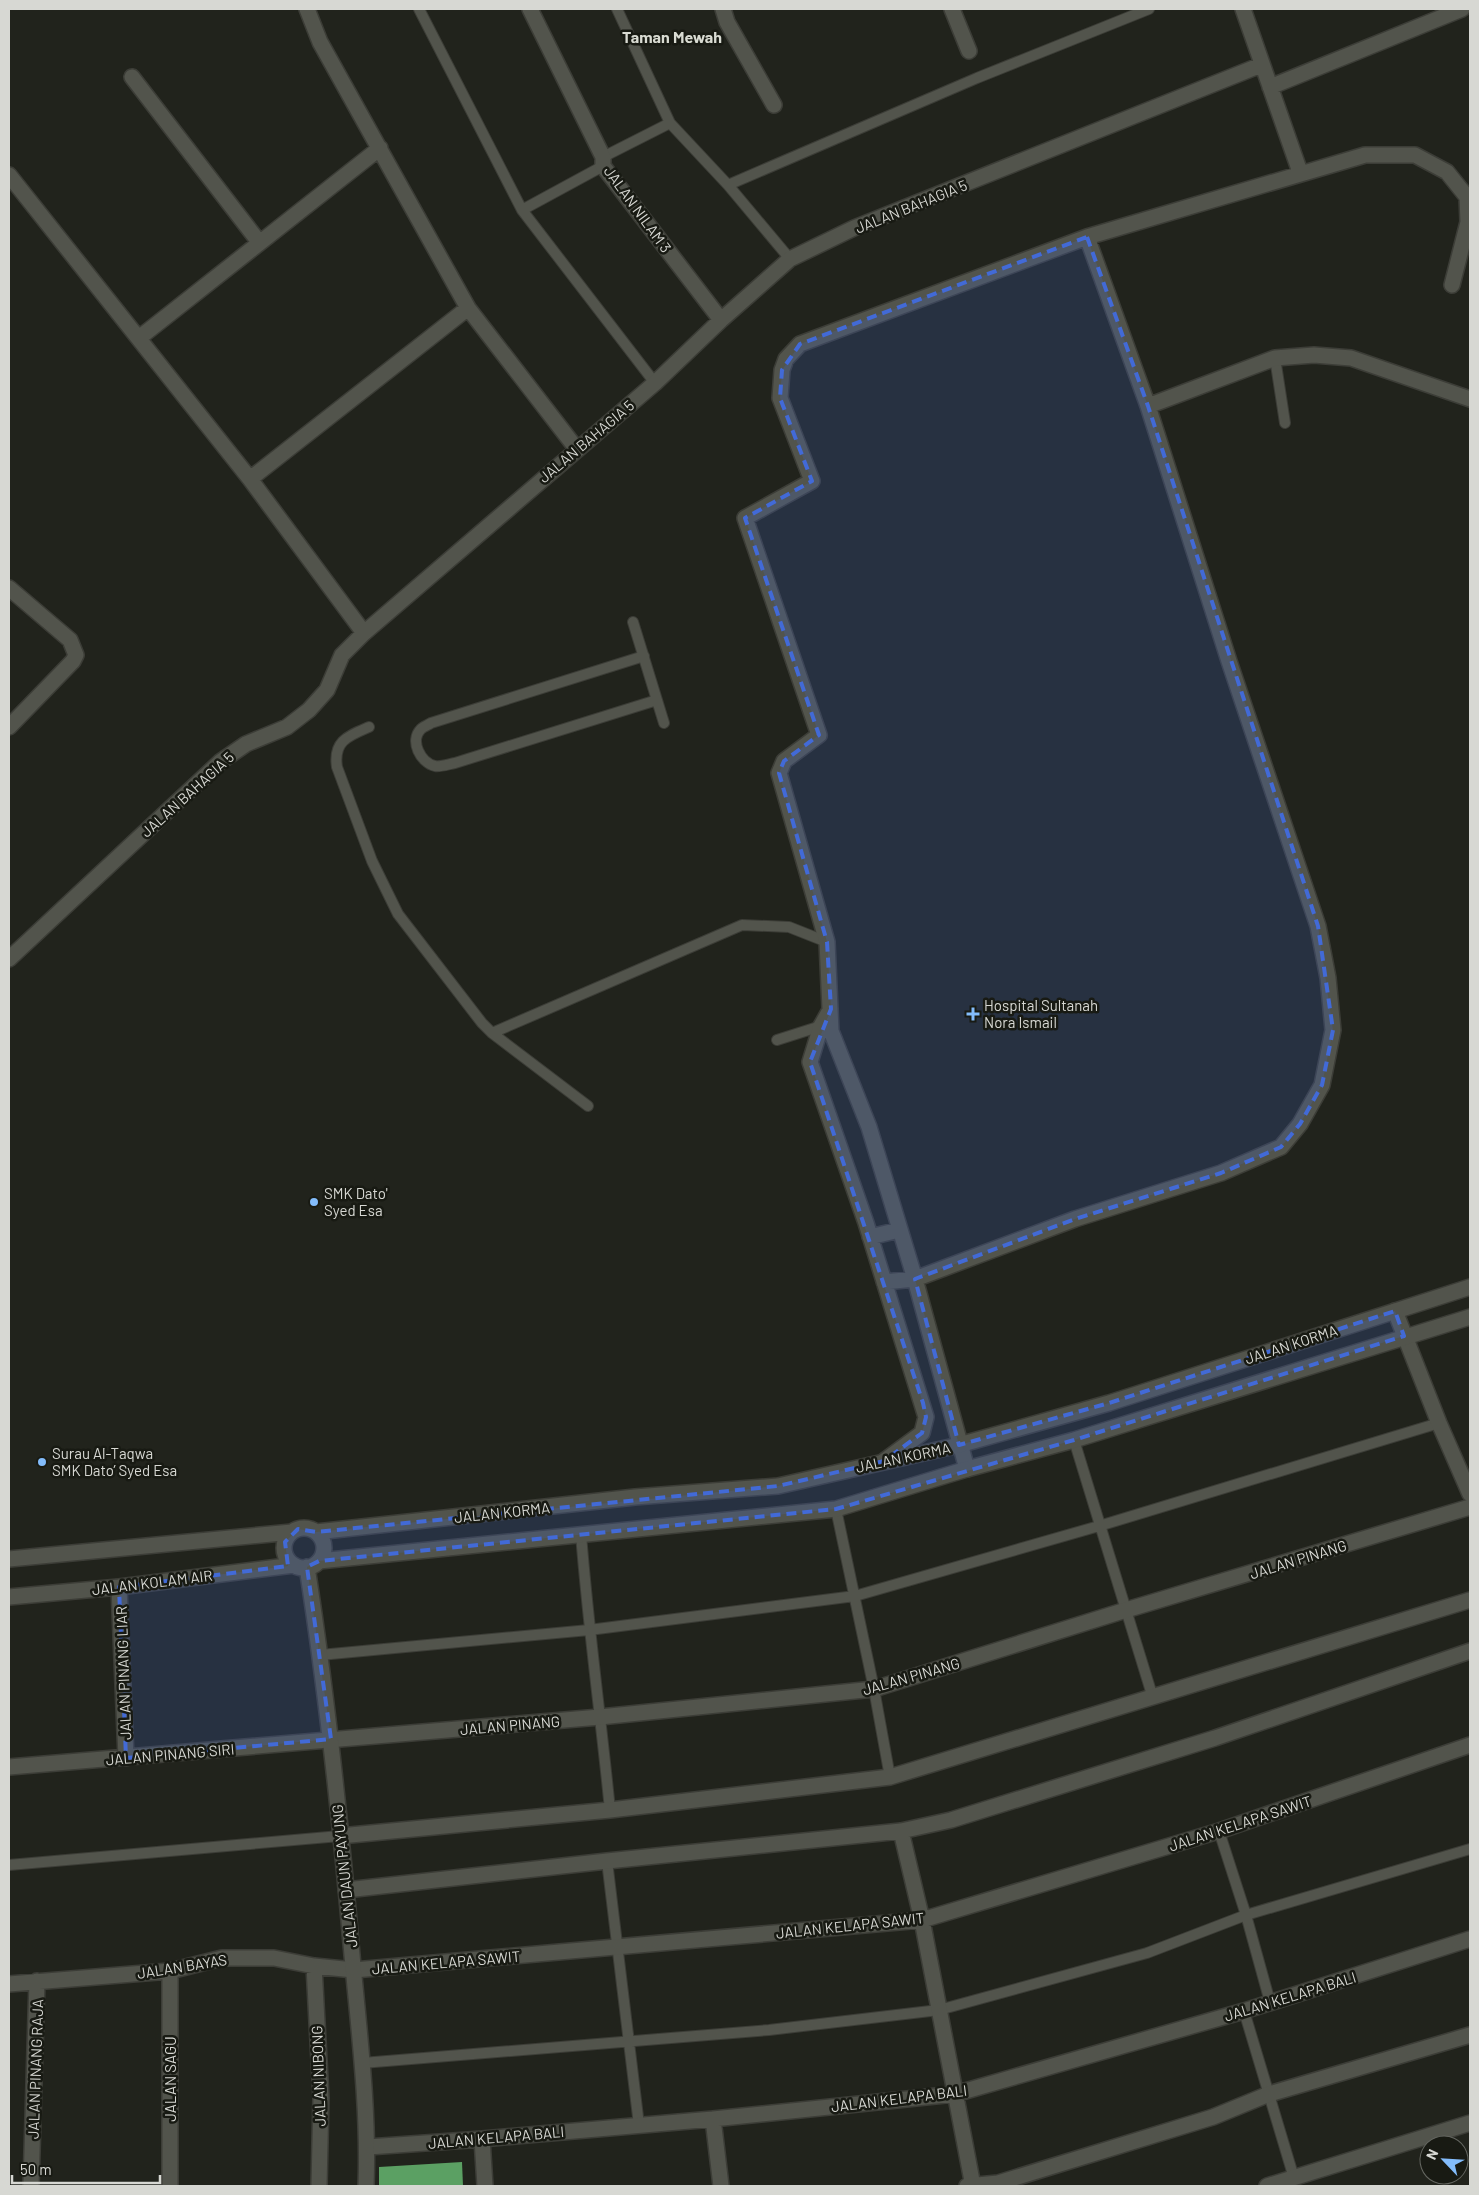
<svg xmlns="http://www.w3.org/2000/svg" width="1479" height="2195" font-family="Barlow,sans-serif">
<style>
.building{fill:#5ba063}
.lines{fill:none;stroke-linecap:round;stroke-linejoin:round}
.service-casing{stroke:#3c3d37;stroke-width:12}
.minor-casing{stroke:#3c3d37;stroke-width:18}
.tertiary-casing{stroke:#3c3d37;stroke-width:18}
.service{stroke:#52544c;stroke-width:10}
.minor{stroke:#52544c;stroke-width:15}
.tertiary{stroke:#52544c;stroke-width:15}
.marked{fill:#426ad7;fill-opacity:0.2;stroke:#426ad7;stroke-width:4;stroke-dasharray:10 6;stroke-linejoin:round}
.poi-dot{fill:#83bcfb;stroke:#181a13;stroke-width:2}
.labels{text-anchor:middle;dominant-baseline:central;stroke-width:5;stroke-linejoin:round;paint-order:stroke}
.street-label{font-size:15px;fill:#d7d8d3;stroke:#181a13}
.poi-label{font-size:15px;fill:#d7d8d3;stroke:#181a13;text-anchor:start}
.neighbourhood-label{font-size:16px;font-weight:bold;fill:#d9dbd2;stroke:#181a13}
</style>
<rect width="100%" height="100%" fill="#21231c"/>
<path class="building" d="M462,2162L463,2186H379V2167Z"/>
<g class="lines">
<defs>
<path id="service" d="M419,9L522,210L655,383
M617,9L670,123L728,185L790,259
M603,157L670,123
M728,185L977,78L1149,9
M522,210L603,166
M1275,358L1285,423
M633,622L664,723
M644,656L431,723C428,725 423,727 421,729C409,741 421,763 435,766C441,767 449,764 455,763L657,700
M369,727C348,736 333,741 337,767L372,861L398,914L482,1023L492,1033L588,1106
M492,1033L742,925L789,927L827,942
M777,1040L821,1026L824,1027
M1074,1440L1153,1698
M836,1509L874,1689L890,1777
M581,1534C588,1626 601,1718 610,1810
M320,1655L589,1630L855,1596L1099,1526L1439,1423
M1219,1831L1246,1915L1270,2002
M607,1861L639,2125
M9,1865L340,1836
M1244,2011L1294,2178
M362,2063L769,2030L939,2010L1147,1953L1246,1915L1470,1849"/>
<path id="minor" d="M307,9L320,42L468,308L576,448
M530,9L603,157V166L721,320
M723,9L727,22L774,105
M952,9L969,51
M1243,9L1300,172
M132,77L259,242
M1270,87L1462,9
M9,175L250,479L364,633
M139,338L380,148
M1148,406L1275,358L1314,355L1351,358L1470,399
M250,479L468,308
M9,588L70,640L76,655L73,661L9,727
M9,959L220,762L246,744L287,727L309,710L327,690L342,655L364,633L655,383L721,320L790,259L854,228L1261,65
M830,1010L821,1026L810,1062L866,1223L926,1417L922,1433L884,1461
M870,1237L899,1230
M884,1282L915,1279L1075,1219L1221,1173L1281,1147L1300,1124L1322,1085L1333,1030L1328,978L1318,926L1229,661L1148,406L1087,237
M1395,1311L1439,1423L1470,1494
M967,1469L915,1279L869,1127L831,1031L827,942L779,773L784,761L819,735L745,518L812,481L780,398L782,370L786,359L800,344L1087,237L1365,155H1415L1447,172L1467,197L1468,222L1452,285
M119,1587L126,1758
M9,1767L600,1717L874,1689L1126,1610L1470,1507
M901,1831L922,1920L973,2186
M340,1836L610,1810L890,1777L1470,1600
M346,1890L607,1861L901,1831L951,1820L1215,1738L1470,1651
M314,1966L321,2098L319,2186
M9,1984L170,1971L222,1958H274L314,1966L354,1970L922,1920L1219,1831L1470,1745
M713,2119L721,2186
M482,2139L485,2186
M368,2147L482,2139L713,2119L955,2094L1244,2011L1470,1939
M31,2186L37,1981
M170,2186V1971
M967,2186L998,2183L1213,2117L1269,2094L1470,2035
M1267,2186L1470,2123"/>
<path id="tertiary" d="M284 1548a20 20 0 1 1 40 0a20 20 0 1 1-40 0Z
M316,1532L635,1497L778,1486L959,1445L1109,1403L1470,1287
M9,1559L292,1532
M319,1561L836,1509L967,1469L1074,1440L1470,1317
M307,1567C327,1696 341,1826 352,1955C359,2032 369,2109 366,2186
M9,1597L119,1587L294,1565"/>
</defs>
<use href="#service" class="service-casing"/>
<use href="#minor" class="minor-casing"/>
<use href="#tertiary" class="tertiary-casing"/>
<use href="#service" class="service"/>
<use href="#minor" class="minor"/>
<use href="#tertiary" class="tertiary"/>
</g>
<path class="marked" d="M1087,237L1148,406L1318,926L1333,1030L1322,1085L1300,1124L1281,1147L1221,1173L1075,1219L915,1279L959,1445L1109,1403L1395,1311L1404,1336L1074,1440L836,1509L319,1561L307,1567L331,1739L126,1758L119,1587L288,1566L285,1542L298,1529L316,1532L778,1486L884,1461L922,1433L926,1417L923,1403L810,1062L831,1009L827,942L779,773L784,761L819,735L745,518L812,481L780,398L782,370L800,344Z"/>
<g class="poi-dot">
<path d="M970.5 1006.5h5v5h5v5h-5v5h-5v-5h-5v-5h5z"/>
<circle cx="314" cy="1202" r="5"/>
<circle cx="42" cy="1462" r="5"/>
</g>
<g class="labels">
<g class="street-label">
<text transform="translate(911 206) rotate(-22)">JALAN BAHAGIA 5</text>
<text transform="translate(638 209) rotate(54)">JALAN NILAM 3</text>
<text transform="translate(586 441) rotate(-40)">JALAN BAHAGIA 5</text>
<text transform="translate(187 794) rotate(-42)">JALAN BAHAGIA 5</text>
<text transform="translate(1291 1344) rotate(-18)">JALAN KORMA</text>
<text transform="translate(903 1457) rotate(-12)">JALAN KORMA</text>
<text transform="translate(502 1512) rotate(-6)">JALAN KORMA</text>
<text transform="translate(1298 1559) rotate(-17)">JALAN PINANG</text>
<text transform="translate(152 1582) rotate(-7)">JALAN KOLAM AIR</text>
<text transform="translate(123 1673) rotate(-92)">JALAN PINANG LIAR</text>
<text transform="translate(911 1676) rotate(-16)">JALAN PINANG</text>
<text transform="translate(510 1725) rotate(-5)">JALAN PINANG</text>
<text transform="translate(170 1754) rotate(-5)">JALAN PINANG SIRI</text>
<text transform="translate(1240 1823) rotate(-18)">JALAN KELAPA SAWIT</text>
<text transform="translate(344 1876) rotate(-96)">JALAN DAUN PAYUNG</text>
<text transform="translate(850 1925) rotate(-6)">JALAN KELAPA SAWIT</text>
<text transform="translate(446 1962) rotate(-5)">JALAN KELAPA SAWIT</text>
<text transform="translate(182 1966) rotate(-9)">JALAN BAYAS</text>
<text transform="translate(1290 1996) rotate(-17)">JALAN KELAPA BALI</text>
<text transform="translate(35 2069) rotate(-88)">JALAN PINANG RAJA</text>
<text transform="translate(318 2076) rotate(-92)">JALAN NIBONG</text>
<text transform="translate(170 2079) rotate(-90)">JALAN SAGU</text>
<text transform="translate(899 2098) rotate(-7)">JALAN KELAPA BALI</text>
<text transform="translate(496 2137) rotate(-5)">JALAN KELAPA BALI</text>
</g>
<g class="poi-label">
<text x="984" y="1005">Hospital Sultanah<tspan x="984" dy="17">Nora Ismail</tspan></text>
<text x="324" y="1193">SMK Dato'<tspan x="324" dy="17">Syed Esa</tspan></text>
<text x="52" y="1453">Surau Al-Taqwa<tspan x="52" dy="17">SMK Dato’ Syed Esa</tspan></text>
</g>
<g class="neighbourhood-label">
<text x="672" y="36">Taman Mewah</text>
</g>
</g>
<rect width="1479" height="2195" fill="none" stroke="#d7d8d3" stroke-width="20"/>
<g transform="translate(1444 2160) rotate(295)"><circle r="24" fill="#181a13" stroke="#646660"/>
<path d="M0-4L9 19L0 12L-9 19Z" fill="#83bcfb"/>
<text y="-8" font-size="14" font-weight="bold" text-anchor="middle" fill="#d7d8d3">N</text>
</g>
<path d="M12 2175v8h148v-8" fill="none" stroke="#d7d8d3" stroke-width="2.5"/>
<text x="20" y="2175" font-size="15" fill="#d7d8d3" stroke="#181a13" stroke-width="4" paint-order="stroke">50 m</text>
</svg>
